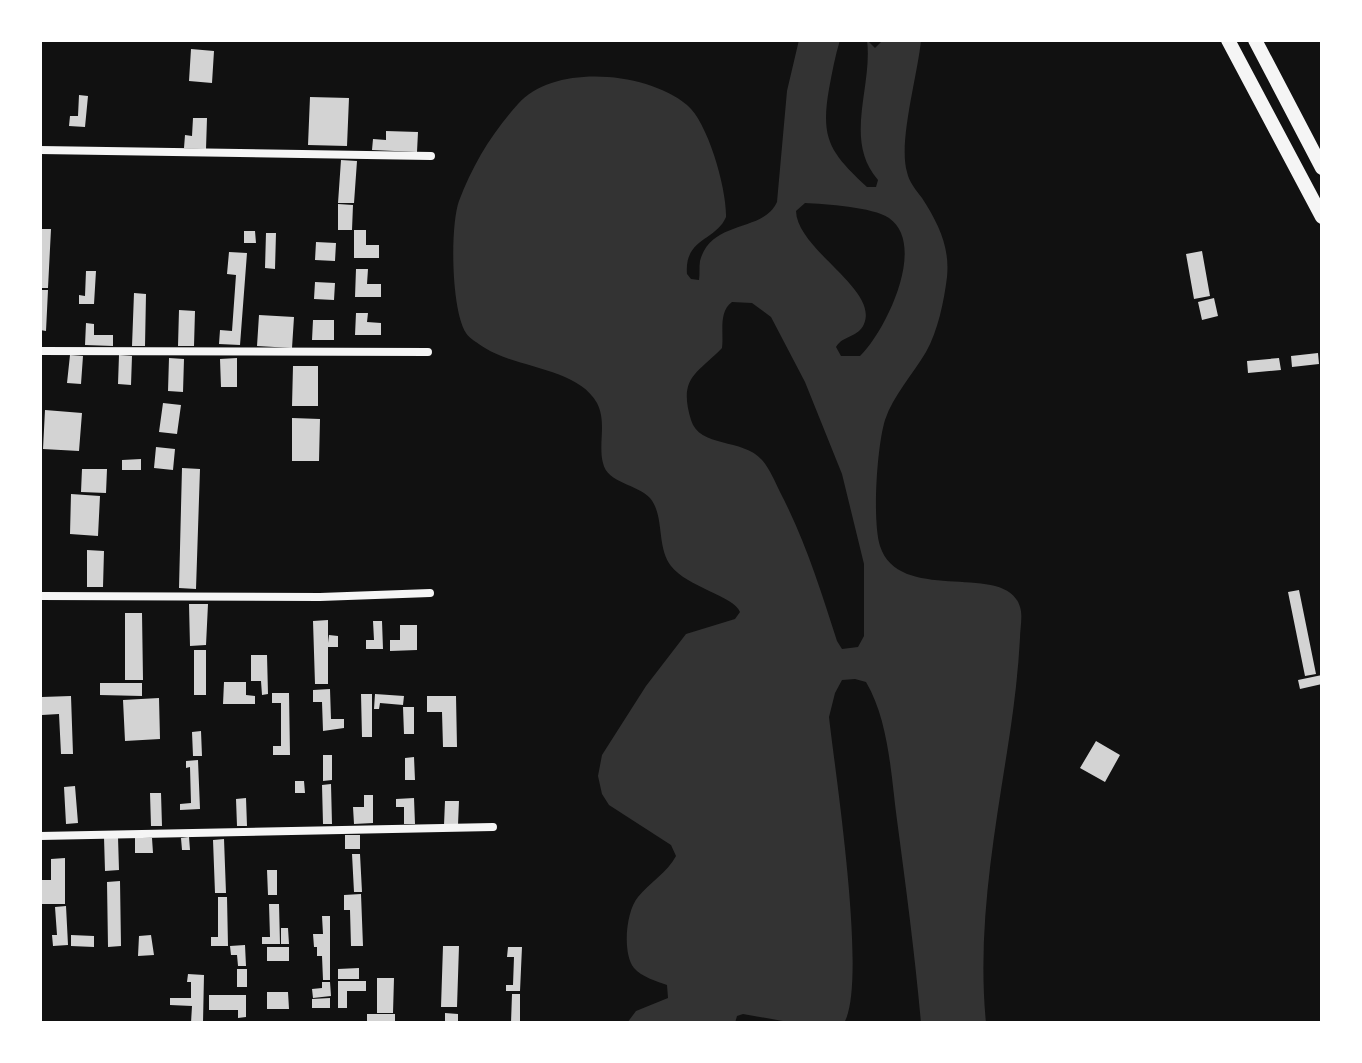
<svg xmlns="http://www.w3.org/2000/svg" width="1362" height="1063" font-family="'Fira Sans',sans-serif">
<style>
.water{fill:#333;fill-rule:evenodd}
.building{fill:#d3d3d3}
.lines{fill:none;stroke-linecap:round;stroke-linejoin:round}
.minor{stroke:#f5f5f5;stroke-width:8}
.trunk{stroke:#f5f5f5;stroke-width:14}
</style>
<rect width="100%" height="100%" fill="#111"/>
<path class="water" d="M799,40H840C835,56 832,73 829,89C820,140 831,153 867,187H876L878,180C843,140 873,87 867,40L875,48L883,40H921C918,74 898,142 907,172C909,182 916,190 922,198C938,223 950,246 947,277C944,301 938,331 926,352C913,374 893,396 885,420C877,446 872,520 880,546C899,606 1007,560 1020,607C1023,616 1020,629 1020,638C1018,676 1013,714 1007,752C993,841 977,932 986,1023H921C915,955 906,888 897,820C891,775 889,721 866,682L855,679L842,680L835,693L829,717C835,772 868,983 844,1023H794L743,1014L737,1016L735,1023H627L636,1011L668,998L667,985C656,981 642,977 634,968C622,953 626,911 638,897C650,882 667,873 676,856L671,845L609,805L602,794L598,776L602,755L646,686L686,634L735,619L740,612C734,596 687,587 671,566C656,546 665,516 650,498C637,484 607,483 603,463C598,444 607,422 597,403C578,368 516,368 485,348C479,344 469,338 466,333C451,310 450,226 459,201C473,164 492,133 518,104C555,63 647,72 687,105C708,122 727,190 726,217C716,241 684,238 687,274L691,279L699,280C700,274 699,267 700,261C711,219 763,233 777,202L787,91ZM805,203C825,204 873,207 889,218C928,245 885,332 860,356H841L836,347C843,335 858,338 864,324C879,289 797,250 796,211ZM732,302L752,303L771,317L805,382L842,474L864,564V636L858,647L842,649L837,641C821,591 805,540 780,492C775,482 770,469 762,460C743,438 699,448 691,420C678,377 697,374 722,348C724,333 718,312 732,302Z"/>
<path class="building" d="M191,49L214,51L212,83L189,81Z
M79,95L88,96L85,127L69,126L70,116H78Z
M310,97L349,98L347,146L308,145Z
M193,118H207L206,149L184,148L185,135L192,136Z
M386,131L418,132L417,152L372,150L373,139L386,140Z
M341,160L357,161L354,203H338Z
M338,204L353,205L352,230H338Z
M40,229H51L48,288H40Z
M354,230H366V245H379V258H354Z
M244,231H255L256,243H244Z
M266,233H276L275,269L265,268Z
M316,242L336,243L335,261L315,260Z
M1202,251L1210,296L1194,299L1186,254Z
M229,252L247,253L240,345L219,344L220,330L232,331L236,275L227,274Z
M356,269H368L367,284H381V297H355Z
M86,271H96L94,304H79V295L85,296Z
M315,282L335,283L334,300L314,299Z
M40,290H48L46,331L40,330Z
M134,293L146,294L145,346H132Z
M1214,298L1218,316L1202,320L1198,302Z
M179,310L195,311L194,346H178Z
M356,313H368L367,322L381,323V335H355Z
M259,315L294,317L292,348L257,346Z
M313,320H334V340H312Z
M86,323L94,324V335H113V346L85,345Z
M1318,353L1319,364L1292,367L1291,356Z
M70,355L83,356L81,384L67,383Z
M119,355L132,356L131,385L118,384Z
M169,358L184,359L183,392L168,391Z
M237,358V387H221L220,359Z
M1279,358L1281,370L1248,373L1247,361Z
M293,366H318V406H292Z
M163,403L181,405L177,434L159,432Z
M45,410L82,413L79,451L43,449Z
M292,418L320,419L319,461H292Z
M156,447L175,449L173,470L154,468Z
M141,459V470H122V460Z
M182,468L200,469L196,589L179,588Z
M82,469H107L106,493L81,492Z
M71,494L100,496L98,536L70,534Z
M87,550L104,551L103,587H87Z
M1299,590L1316,674L1305,676L1288,592Z
M189,604H208L206,645L190,646Z
M125,613H142L143,680H125Z
M328,620V643L329,635L338,636V647H328V684H315L313,621Z
M373,621H382L383,649H366V640H374Z
M400,625H417V650L390,651V640H400Z
M194,650H206V695H194Z
M251,655H267L268,694L262,695L261,681H251Z
M1322,675V684L1300,689L1298,680Z
M224,682H246V695L255,696V704H223Z
M100,683H142V696L100,695Z
M330,689L331,719H344V728L323,731L322,702H313V690Z
M272,693H289L290,755H273V746H281V703H272Z
M361,694H372V737H362Z
M375,694L404,696L403,705L380,703L379,709H374Z
M71,696L73,754H61L59,714L42,715V697Z
M427,696H456L457,747H443L442,712H427Z
M159,698L160,739L125,741L123,700Z
M403,707H414V734H404Z
M201,731L202,756H193L192,732Z
M1096,741L1120,755L1105,782L1080,768Z
M323,755H332V780L323,781Z
M414,757L415,780H405V758Z
M198,760L200,809L180,810V804L191,803L190,767L186,768V761Z
M295,781H304L305,793H295Z
M331,784L332,824H323L322,785Z
M75,786L78,823L66,824L64,787Z
M150,793H161L162,826H151Z
M364,795H373V823L354,824L353,807H364Z
M246,798L247,826H237L236,799Z
M414,798L415,824H404V807H396V799Z
M445,801H459L458,825H444Z
M345,835H360V849H345Z
M104,837H118L119,870L105,871Z
M189,837L190,850H182L181,838Z
M135,838H152L153,853H135Z
M224,839L226,893H215L213,840Z
M352,854H360L362,892H354Z
M65,858V904H40V880H51V859Z
M267,870H277V895H268Z
M120,881L121,946L108,947L107,882Z
M361,894L363,946H351L350,910H344V895Z
M218,897H227L228,946H211V937H218Z
M269,904H279L280,944H262V937H270Z
M66,906L68,945L53,946L52,935H57L55,907Z
M322,916H330V980H323L322,956H317V947H314L313,934H323Z
M281,928H288L289,944H281Z
M71,935L94,936V947L71,946Z
M151,935L154,955L138,956L139,936Z
M245,945L246,966H238L237,955H231L230,946Z
M443,946H459L457,1007H441Z
M267,947H289V961H267Z
M508,947H522L520,991H506V985H513L514,957H507Z
M359,968V979H338V969Z
M237,969H247V987H237Z
M188,974L204,975L203,1023H191L192,1006L170,1005V998H191V982H187Z
M377,978H394L393,1013H377Z
M338,981H366V991H347V1008H338Z
M322,982H330L331,996L313,998L312,989L322,988Z
M267,992H288L289,1009H267Z
M512,994H520V1023H511Z
M209,995H246V1017L238,1018V1010H209Z
M330,998V1008H312V999Z
M445,1013L458,1014V1023H445Z
M367,1014H395V1023H367Z"/>
<g class="lines">
<path class="minor" d="M40,150L431,156
M40,351L428,352
M40,596L320,597L430,593
M40,836L493,827"/>
<path class="trunk" d="M1228,40L1322,217
M1255,40L1322,168"/>
</g>
<rect width="1362" height="1063" fill="none" stroke="#ffffff" stroke-width="84"/>
</svg>
